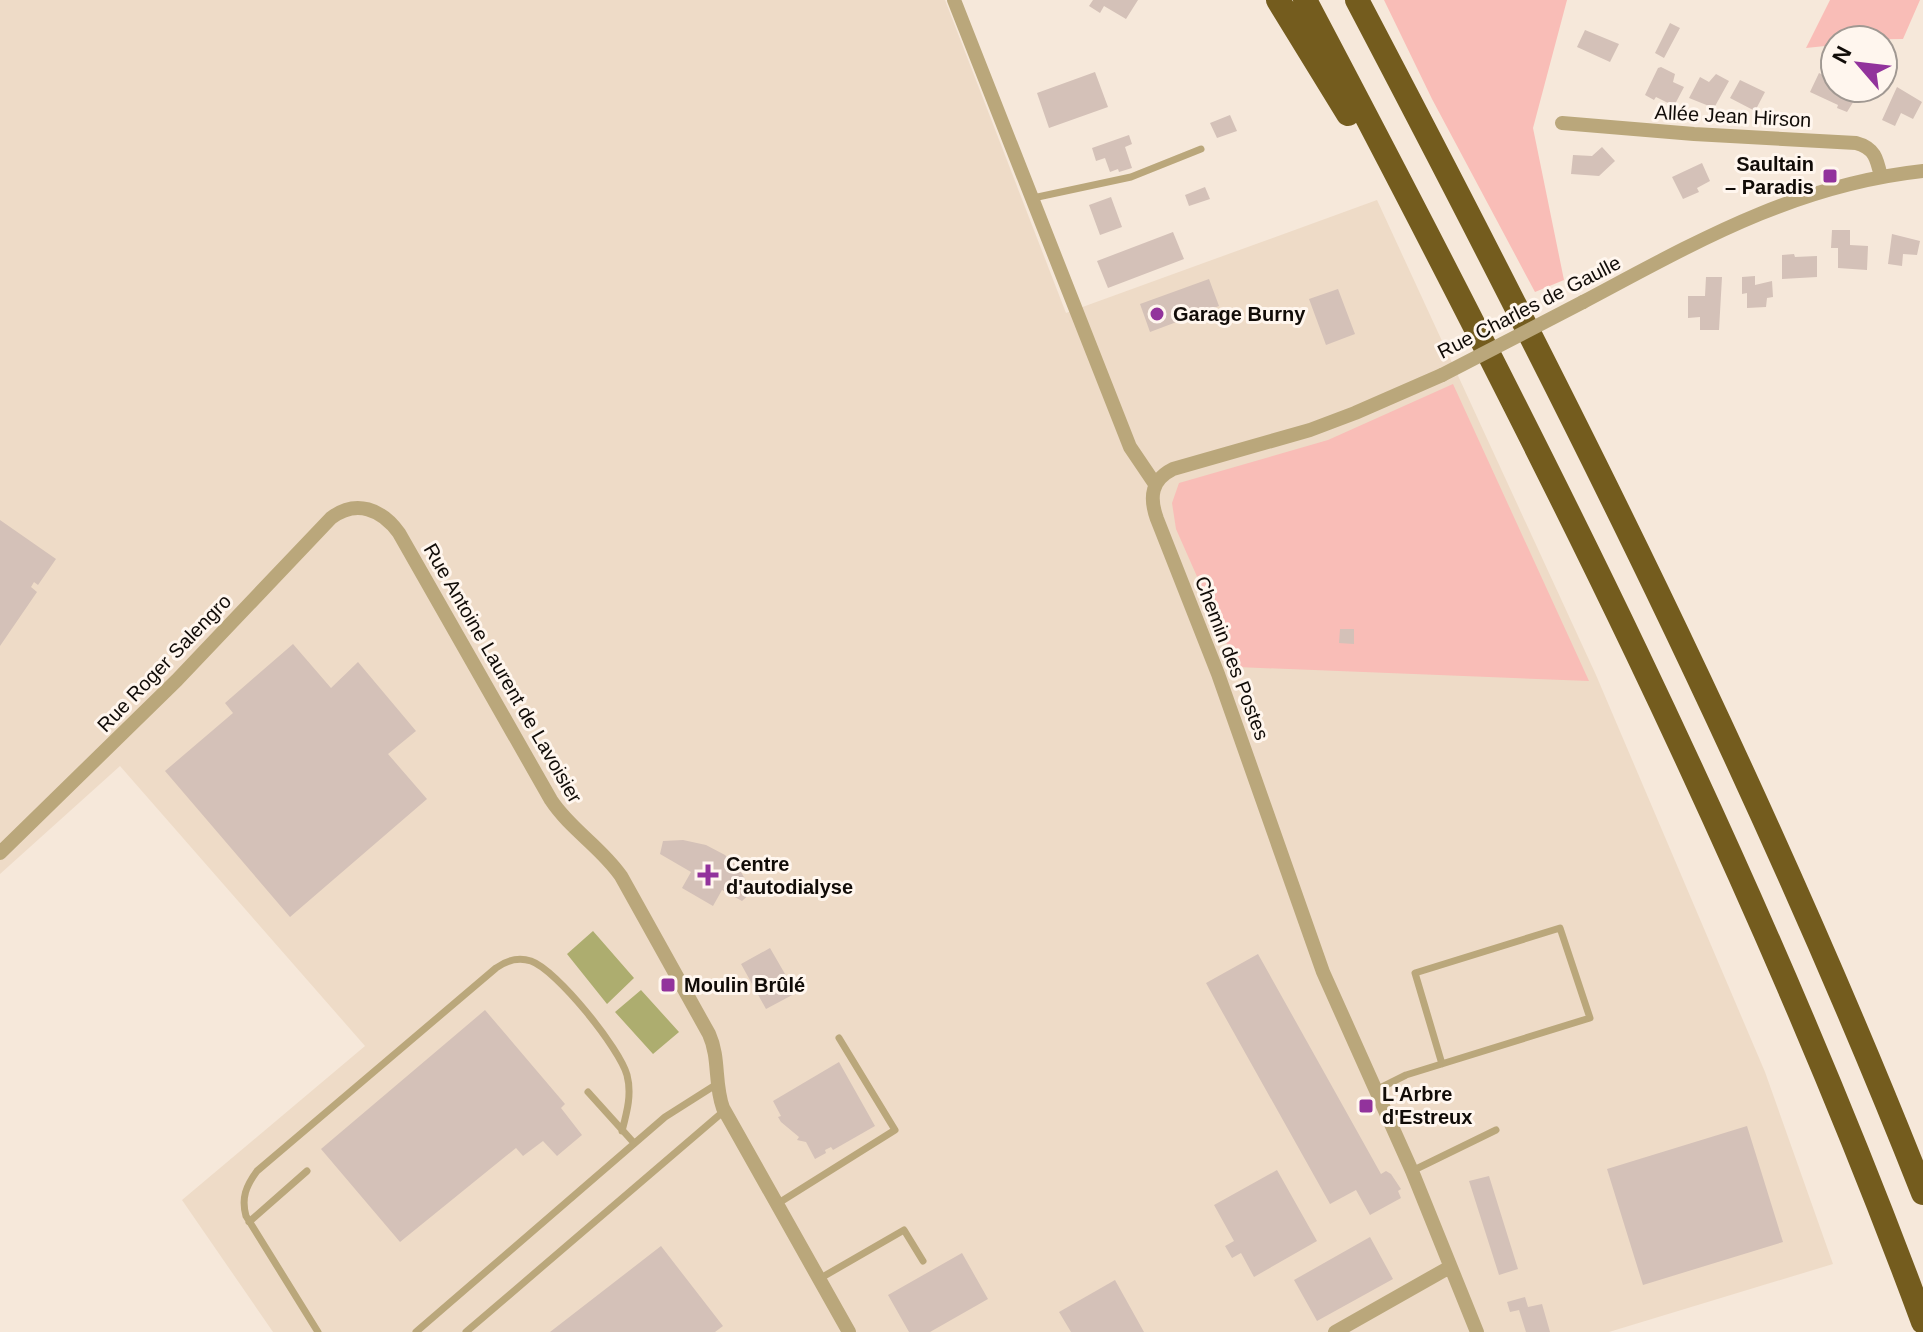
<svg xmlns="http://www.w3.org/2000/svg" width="1923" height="1332" font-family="Helvetica,sans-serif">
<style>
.built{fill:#eedbc7}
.green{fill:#f9bdb7}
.water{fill:#adad6f}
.building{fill:#d4c1b8}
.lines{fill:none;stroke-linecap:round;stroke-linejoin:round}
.lane{stroke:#baa77b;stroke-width:7}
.street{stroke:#baa77b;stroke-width:14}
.highway{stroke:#745c1e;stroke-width:24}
.street-bridge{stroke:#baa77b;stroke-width:14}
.poi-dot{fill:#92339c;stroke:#fff6ee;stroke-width:3}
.labels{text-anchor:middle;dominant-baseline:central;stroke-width:6;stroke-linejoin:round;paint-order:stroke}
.street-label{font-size:20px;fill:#110c08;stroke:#fff6ee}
.poi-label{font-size:20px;font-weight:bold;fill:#110c08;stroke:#fff6ee;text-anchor:start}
</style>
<rect width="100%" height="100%" fill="#f6e8da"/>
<path class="built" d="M0,0H945L1066,313L1377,200L1596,675L1765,1072L1833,1264L1609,1332H273L182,1200L365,1046L120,766L0,874Z"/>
<path class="green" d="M1384,0H1567L1533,128L1564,280L1535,292L1432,99Z
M1830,0H1920L1903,39L1835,40V45L1806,48Z
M1453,384L1589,681L1237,667L1176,529L1172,503L1179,483L1328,440Z"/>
<path class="water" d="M593,931L634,978L607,1004L567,954Z
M641,990L679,1032L653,1054L615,1012Z"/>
<path class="building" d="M1093,0H1138L1126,19L1104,6L1100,13L1089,6Z
M1670,23L1680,28L1664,58L1655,53Z
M1585,30L1619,44L1610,62L1577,47Z
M1661,67L1675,74L1673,82L1684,87L1674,106L1656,97L1654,100L1645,95L1658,68Z
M1095,72L1108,107L1049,128L1037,93Z
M1819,73L1835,81V88L1855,91L1857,96L1847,112L1837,108L1838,105L1810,92Z
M1716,74L1729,81L1714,108L1689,98L1700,77L1709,82Z
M1740,80L1765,92L1755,111L1730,98Z
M1897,87L1922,102L1913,119L1901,113L1895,126L1882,120Z
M1230,115L1237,131L1217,138L1210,123Z
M1129,135L1132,144L1125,147L1132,168L1119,172L1118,169L1110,172L1105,158L1096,161L1092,148Z
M1602,147L1615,161L1599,176L1571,174L1573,155L1592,156Z
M1702,163L1710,181L1697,188L1699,192L1683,199L1672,177Z
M1205,187L1210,199L1189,206L1185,195Z
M1111,197L1122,227L1100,235L1089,205Z
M1832,230H1850V245L1868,246L1867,270L1838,268V248H1831Z
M1173,232L1184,259L1108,288L1097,261Z
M1892,234L1920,241L1917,255L1903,254L1902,266L1888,264Z
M1794,254L1795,257L1817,256V277L1782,279V255Z
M1755,276V285L1772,281L1773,297L1767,298L1766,307L1747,308V293L1742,294V277Z
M1706,277H1722L1719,330H1700V317L1688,318V296H1705Z
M1209,279L1219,306L1150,332L1140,304Z
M1338,289L1355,334L1326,345L1309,299Z
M0,520L56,559L38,585L34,582L31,587L37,592L0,646Z
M1340,629H1354V644L1339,643Z
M293,644L331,688L358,662L416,731L388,754L427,799L290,917L165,771L233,713L225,703Z
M683,840L706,845L725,855L740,870L752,892L742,901L722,890L713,906L682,888L691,872L660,854L663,841Z
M770,948L796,993L766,1009L741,964Z
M1258,954L1381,1174L1386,1171L1391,1174L1401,1189L1398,1191L1401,1198L1370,1215L1356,1190L1330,1204L1206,983Z
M485,1010L565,1104L561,1108L582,1135L557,1156L543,1141L523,1156L516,1148L400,1242L321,1149Z
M839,1062L875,1126L833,1150L831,1147L825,1150L826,1153L815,1159L806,1142L797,1140L799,1137L781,1122L778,1117L781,1116L773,1101Z
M1747,1126L1783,1242L1643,1285L1607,1169Z
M1277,1170L1317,1241L1254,1277L1241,1253L1232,1258L1225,1246L1234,1241L1214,1205Z
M1489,1176L1518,1269L1499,1275L1469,1181Z
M1370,1237L1393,1279L1317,1321L1294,1280Z
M661,1246L723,1326L715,1332H550Z
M962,1253L988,1299L930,1332H909L888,1295Z
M1115,1280L1144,1332H1071L1059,1312Z
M1525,1297L1528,1307L1542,1304L1550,1332H1526L1519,1310L1510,1312L1507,1302Z"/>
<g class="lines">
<path class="lane" d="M1033,198L1131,177L1201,149
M1376,1090L1406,1075L1590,1018L1560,928L1415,973L1442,1064
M588,1092L634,1143
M1412,1171L1496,1130
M777,1204L895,1130L839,1038
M249,1222L307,1171
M819,1279L904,1230L923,1261
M318,1332L246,1216C241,1198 246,1186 257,1171L496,968C507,960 518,957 531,961C557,970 620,1049 627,1075C632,1094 627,1112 622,1131
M416,1332L665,1117L717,1084
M466,1332L724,1111"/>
<path class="street" d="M954,0L1130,447L1155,484
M1562,123L1694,134L1856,143C1875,148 1877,159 1881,177
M1583,302C1696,242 1794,185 1923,171
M1442,375L1355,413L1310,430L1173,469C1151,480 1149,497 1157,519L1218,674L1323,972L1412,1171L1477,1332
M0,853L177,680L331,518C356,499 382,509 399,533L551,800C570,829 601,847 621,876L709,1034C720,1058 714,1084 723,1108L849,1332
M1335,1332L1450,1267"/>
<path class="highway" d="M1278,0L1348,114
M1305,0C1532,430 1754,865 1923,1322
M1357,0C1562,390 1761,783 1923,1193"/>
<path class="street-bridge" d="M1442,375L1583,302"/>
</g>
<g class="poi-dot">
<rect x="1822" y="168" width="16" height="16" rx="4"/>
<circle cx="1157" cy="314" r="8"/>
<path d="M704 863h8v8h8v8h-8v8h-8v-8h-8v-8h8z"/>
<rect x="660" y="977" width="16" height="16" rx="4"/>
<rect x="1358" y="1098" width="16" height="16" rx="4"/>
</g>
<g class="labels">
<g class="street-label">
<text transform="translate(1733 116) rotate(3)">Allée Jean Hirson</text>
<text transform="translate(1529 307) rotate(-27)">Rue Charles de Gaulle</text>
<text transform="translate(1232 658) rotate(69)">Chemin des Postes</text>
<text transform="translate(164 663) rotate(-46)">Rue Roger Salengro</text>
<text transform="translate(503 673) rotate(60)">Rue Antoine Laurent de Lavoisier</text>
</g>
<g class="poi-label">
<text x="1814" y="164" text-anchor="end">Saultain<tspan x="1814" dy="23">– Paradis</tspan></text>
<text x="1173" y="314">Garage Burny</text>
<text x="726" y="864">Centre<tspan x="726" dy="23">d'autodialyse</tspan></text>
<text x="684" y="985">Moulin Brûlé</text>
<text x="1382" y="1094">L'Arbre<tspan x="1382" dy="23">d'Estreux</tspan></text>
</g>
</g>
<g transform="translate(1859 64) rotate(298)"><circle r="38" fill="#fff6ee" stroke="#a09892" stroke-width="2"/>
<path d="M0-6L14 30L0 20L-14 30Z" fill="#92339c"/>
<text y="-12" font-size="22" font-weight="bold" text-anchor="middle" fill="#110c08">N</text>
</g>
</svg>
